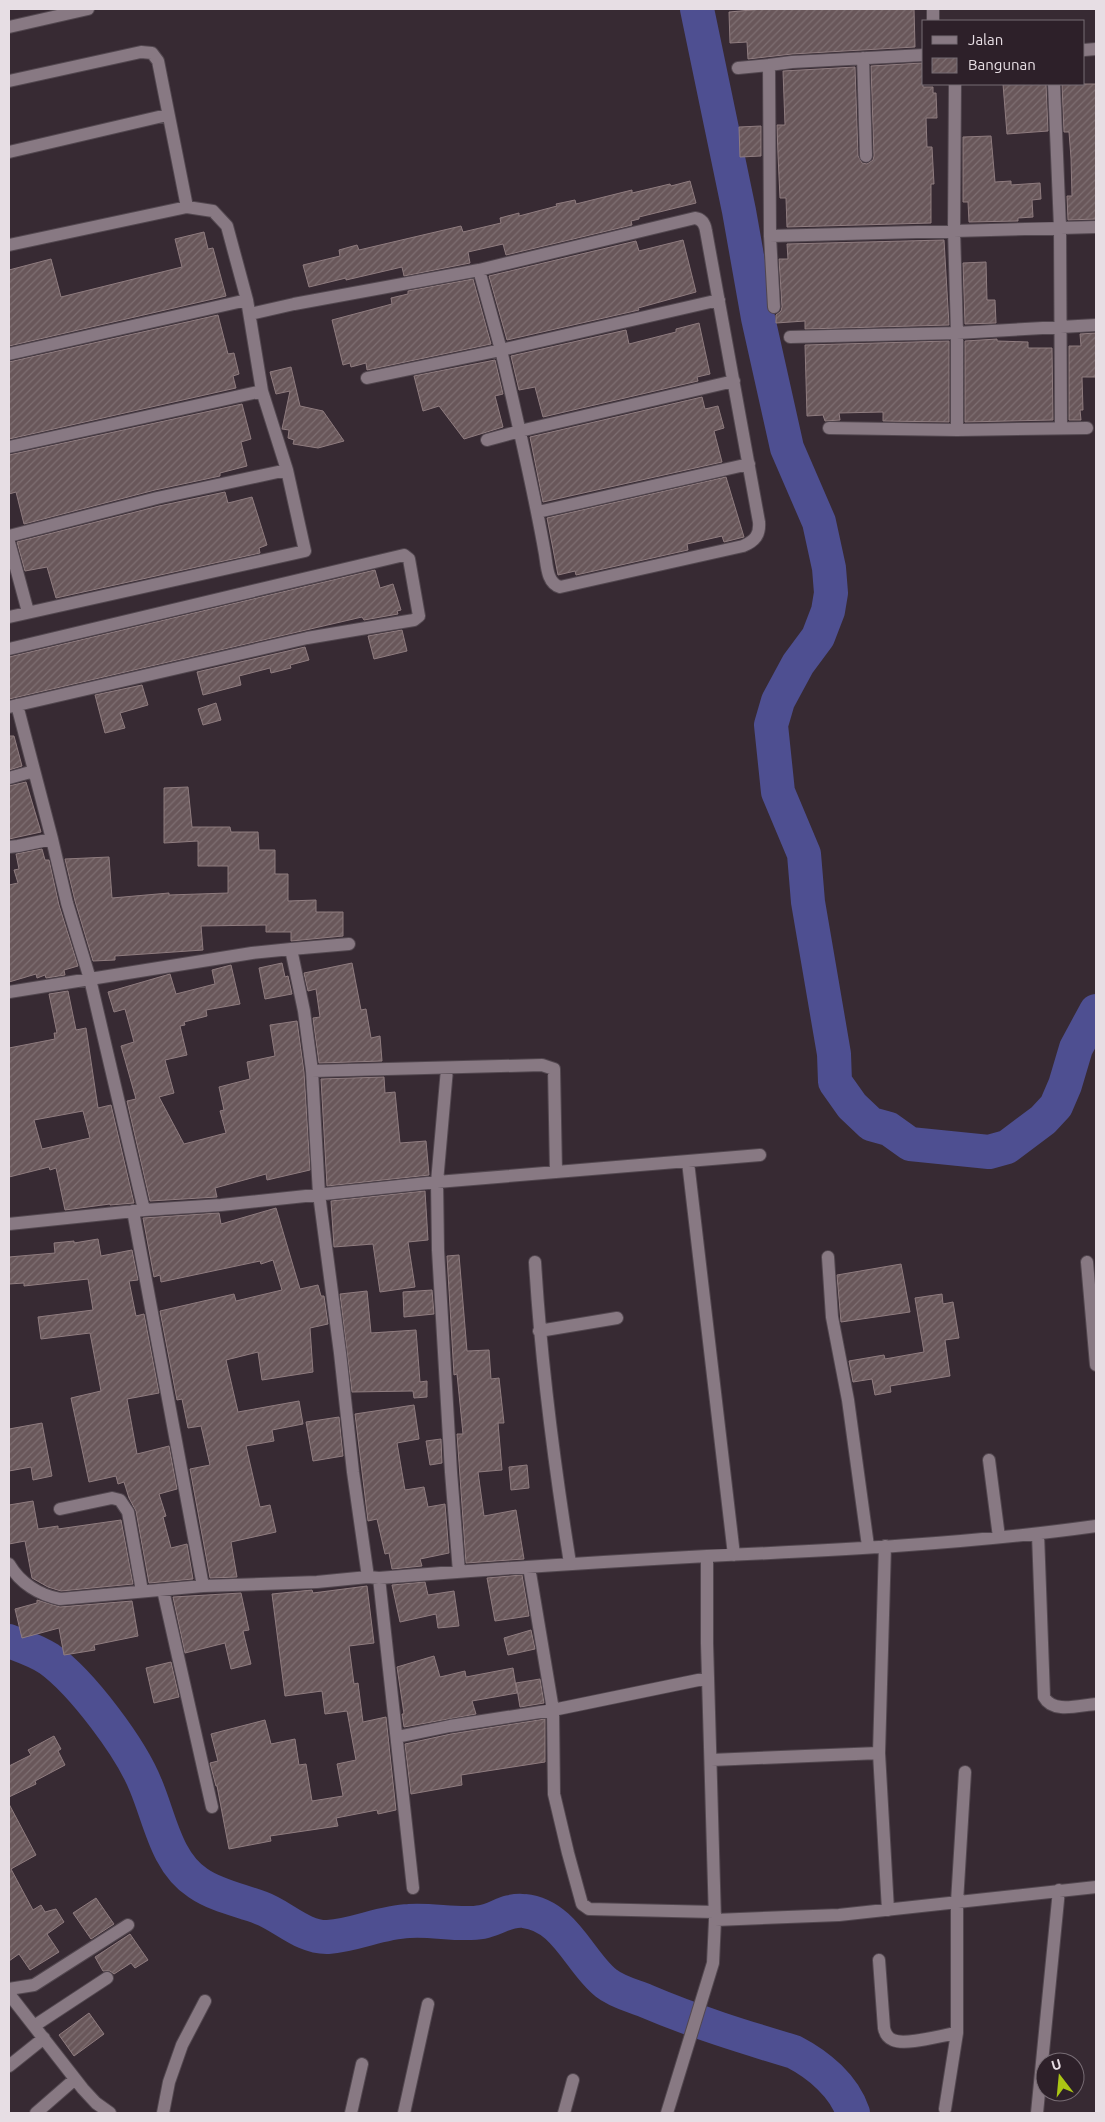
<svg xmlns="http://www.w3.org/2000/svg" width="1105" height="2122" font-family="Ubuntu,sans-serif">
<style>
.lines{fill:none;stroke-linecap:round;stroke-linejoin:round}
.river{stroke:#4e4f91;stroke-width:34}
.building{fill:url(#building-hatch);stroke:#8f7c7f;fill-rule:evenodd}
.minor-casing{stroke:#52474f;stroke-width:14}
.minor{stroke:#887983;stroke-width:12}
</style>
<defs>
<pattern id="building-hatch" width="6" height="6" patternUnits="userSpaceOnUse" patternTransform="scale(1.25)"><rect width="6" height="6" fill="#69575a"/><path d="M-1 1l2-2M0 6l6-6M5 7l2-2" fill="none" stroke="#7e6f72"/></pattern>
</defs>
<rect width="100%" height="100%" fill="#372a33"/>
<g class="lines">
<path class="river" d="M697,9L739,211L758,318L787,448L819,522L829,568L831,593L828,611L818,637L798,664L778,701L771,725L778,792L804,854L808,902L834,1054L835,1082L852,1106L871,1124L889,1129L910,1144L989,1152L1007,1147L1043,1120L1056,1106L1065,1085L1076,1048L1096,1011
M9,1641C22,1646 37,1651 49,1659C82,1683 131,1748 146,1786C160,1819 166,1862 198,1883C217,1896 240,1900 261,1908C283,1916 303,1938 328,1937C356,1935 381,1922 409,1921C432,1919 460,1926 482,1922C497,1919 508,1909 524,1911C565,1915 580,1963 606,1983C617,1992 634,1996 646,2001C695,2022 744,2037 794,2052C819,2065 844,2086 853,2113"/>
</g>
<path class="building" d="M763,9H914L915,47L792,54L748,59L747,42L730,43L729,12Z
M922,63L923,87H933V93H936L937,118H926L927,147H932L934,184H931V223L787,227L786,198H780L778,155L777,125H785L783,71L855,67L858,156L862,163L867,164L873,160L874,156L871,66Z
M1003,84H1046L1048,131L1007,134Z
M1062,84H1096V219L1068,220L1067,196H1072L1071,158L1069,132H1064Z
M761,126V156L740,157L739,127Z
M991,136L995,182L1011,181V185L1040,183L1041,199L1032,200L1033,217L1018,218V221L969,222L968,202H963V137Z
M690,181L696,203L639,217V219L631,221L632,225L506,255L503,244L468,252L470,263L404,276L402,267L346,280V278L309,287L303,265L340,256L339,250L357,245L359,250L461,226L463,232L501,223L500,218L519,213V216L557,206L556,204L575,200L576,204L632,190V193L670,184L671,186Z
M204,232L208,249L213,248L226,296L9,346V270L51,259L61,297L182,267L175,239Z
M683,240L696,292L638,308L639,310L507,340L489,276L636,241L639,251Z
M944,240L949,325L805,329V321L776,323V315L781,311L782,307L779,259H788L787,244Z
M986,262L987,300H995L996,323L965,324L963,263Z
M473,279L491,344L367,370L366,363L351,367L350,363L343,365L332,320L392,304L391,298L408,294V291Z
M218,315L228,354L234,353L239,374L233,376L236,388L9,439V362Z
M699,323L710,374L697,377L698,381L543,417L535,387L519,390L511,356L626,330L629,344L676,332V329Z
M1096,333V377H1082L1083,410H1080L1081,420H1069V346H1081L1080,334Z
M997,339V341L1028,342V348H1052L1053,420L965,422V341Z
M949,341V422L883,421V412L839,413L840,420L825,421L823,415L807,416L805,345Z
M495,360L503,394L495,396L503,427L464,439L439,406L423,411L414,376Z
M291,367L300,406L323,411L344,441L318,448L293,444L294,440L288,438L289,430L282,429L290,391L276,394L270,372Z
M702,397L705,409L718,406L724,428L714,431L722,462L543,502L530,437Z
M242,404L251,439L241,442L247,466L220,473V476L155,490L24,524L16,492L9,494V455Z
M726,477L744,537L724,542L722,536L687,544L688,550L576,575L575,571L558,575L547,518Z
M225,492L228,503L252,497L267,545L259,548L260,553L56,598L47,567L25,571L17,542L159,506Z
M375,570L380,588L393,584L401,610L397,611L398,614L364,620L362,617L9,699V657Z
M402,630L407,651L374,659L368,636Z
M305,647L309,660L290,665L291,668L271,673L270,668L239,676L241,685L203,695L197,672Z
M142,685L148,705L120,713L125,728L105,733L95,695Z
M216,703L221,720L203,725L198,709Z
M9,736H14L22,766L9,770Z
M26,782L41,832L9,839V786Z
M188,787L192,827H230L231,832H258L259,850H275V874H288V901L316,900V912H343V936L291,941V932H266V925L201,926L203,950L115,956V960L93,961L75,901L65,859L109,857L112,898L169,893V895L228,893V866H198V841L164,843V788Z
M42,849L45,860H49L59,905L78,966L64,970L65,975L46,978L45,975L37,978L36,974L9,982V885L18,883L14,870L19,869L16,854Z
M282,963L285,977L288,976L292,994L265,999L259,968Z
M352,963L361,1010L366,1009L371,1038L380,1036L382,1061L319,1063L313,1018L320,1017L316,989L308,991L304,973Z
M231,965L240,1004L206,1010L207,1016L184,1022L185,1025L180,1026L187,1055L165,1060L174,1093L159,1097L184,1144L226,1133L220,1111L224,1110L219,1087L250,1079L247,1062L275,1056L270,1025L297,1021L304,1072L310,1170L267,1180L266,1174L215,1188L217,1197L150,1201L127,1101L136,1099L121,1046L134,1042L125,1009L114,1012L108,992L170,974L176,994L215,984L212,970Z
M68,991L76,1030L86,1028L98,1108L111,1105L134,1203L110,1205V1204L65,1210L56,1168L50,1170L49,1167L9,1177V1048L55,1039L54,1033H57L49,994ZM83,1111L90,1138L42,1149L34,1120Z
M384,1077L385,1093L395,1092L400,1143L426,1141L429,1175L327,1186L321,1079Z
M425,1191L428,1240L408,1242L415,1287L380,1292L373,1244L334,1247L331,1201Z
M276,1208L300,1289L318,1285L321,1296H324L328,1324L310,1328L313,1372L262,1380L258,1352L226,1360L238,1412L299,1401L303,1424L272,1430L274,1441L246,1446L260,1507L270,1505L276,1532L231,1542L237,1577L210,1578L190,1469L210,1465L201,1426L188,1428L182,1399L177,1400L160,1311L234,1294L236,1301L282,1290L273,1260L261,1264L260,1261L161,1282L160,1275L154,1277L143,1218L219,1213L221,1224Z
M98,1239L101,1256L132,1250L138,1280L129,1281L136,1316L144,1314L159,1393L127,1399L137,1454L169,1446L177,1489L159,1494L166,1516L163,1517L171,1548L187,1544L193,1579L149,1583L136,1511L129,1498L124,1482L118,1484L116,1476L89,1482L71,1398L101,1391L90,1333L41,1339L38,1317L93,1310L88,1279L24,1286V1283L9,1284V1257L55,1253L54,1243L74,1241V1243Z
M459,1255L467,1351L489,1350L491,1379L499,1378L504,1423H498L502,1470L478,1472L484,1516L516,1510L524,1559L466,1563L457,1434H463L457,1374L454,1375L447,1256Z
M901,1264L910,1312L841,1322L837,1275Z
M432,1290L434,1314L404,1317L403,1292Z
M367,1291L371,1333L416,1330L420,1382L427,1381V1397L414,1398L413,1391L352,1392L340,1294Z
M942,1294L943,1304L953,1302L959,1338L945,1340L950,1376L890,1386L891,1392L875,1395L872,1379L853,1382L849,1361L884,1355L885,1359L924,1352L915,1298Z
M414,1405L419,1439L397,1443L405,1490L424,1487L428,1507L445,1504L449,1553L420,1559L422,1566L392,1569L389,1553L385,1554L377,1519L368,1521L355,1414Z
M339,1417L343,1456L313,1461L306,1422Z
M42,1423L52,1476L33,1480L31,1467L9,1471V1429Z
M441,1439L442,1463L430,1465L426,1441Z
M527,1465L529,1488L511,1490L509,1467Z
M33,1501L38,1529L58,1526V1529L121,1520L133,1584L61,1591L48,1587L32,1578L25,1541L9,1544V1505Z
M522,1575L529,1616L495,1621L487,1578Z
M425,1582L428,1595L454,1591L459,1626L438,1628L436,1614L400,1622L392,1585Z
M367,1586L374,1643L349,1646L354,1684L358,1683L363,1722L386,1717L396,1810L378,1814L377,1810L336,1818L338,1826L270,1836L271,1841L229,1849L217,1786H216L210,1763L218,1761L211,1734L265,1720L271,1744L295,1739L299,1765L306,1764L312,1801L343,1796L337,1764L356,1760L347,1711L325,1714L322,1691L285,1696L272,1594L312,1590L313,1593Z
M241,1593L249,1630L243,1631L251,1664L231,1669L225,1643L185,1653L173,1597Z
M37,1600L60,1607L132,1601L138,1636L94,1645L95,1650L64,1655L59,1628L22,1638L15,1609L37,1603Z
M531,1630L535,1649L508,1655L504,1638Z
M434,1656L440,1677L465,1671L466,1677L513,1668L517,1693L472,1701L476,1714L404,1727L402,1714H404L397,1667Z
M171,1662L179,1697L154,1703L146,1668Z
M540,1679L544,1703L520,1707L516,1683Z
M545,1719V1762L461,1775L462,1785L411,1794L405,1744L451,1734Z
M54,1736L61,1749L58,1751L65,1765L35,1781L36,1784L9,1797V1766L31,1755L28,1750Z
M9,1804L36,1855L11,1869L33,1910L41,1905L45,1912L56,1909L64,1922L47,1934L59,1952L30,1970L19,1954L9,1961Z
M96,1898L114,1924L91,1939L73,1913Z
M130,1934L148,1960L135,1968L131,1963L114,1974L110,1971H103L95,1957Z
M89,2013L104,2034L74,2056L59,2035Z"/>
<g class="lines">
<defs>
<path id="minor" d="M933,9V21
M9,27L88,9
M1084,50L1096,49
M924,55L792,62L769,65L770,236L1096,227
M863,58L866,156
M738,68L769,65
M9,81L141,52L152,53L158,61L187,207
M955,84L954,230L957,333V430L1087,428
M1054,84L1060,227L1061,428
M9,152L167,115
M770,236L774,307
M9,245L187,207L213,211L227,226L247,300L9,354
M479,270L501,350L719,300
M250,314L294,304L479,270L695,218C702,219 705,224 706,231L759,522C760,535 755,541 743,546L560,587C547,583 547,566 545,554C533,486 517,418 501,350L367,378
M790,337L957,333L1096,325
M829,428L957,430
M487,440L520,431L734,381
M9,447L262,391
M538,512L749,464
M9,536L157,498L287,470
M9,542L28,612
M9,617L305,551L287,470L262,391L247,300
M9,649L404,555L409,559L419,616L414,620L307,638L9,707
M17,705L52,839
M9,778L34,771
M9,847L18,846L52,839L67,903L90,979L144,1210
M291,949L349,944
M9,992L252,953L291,949L304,1011L312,1071L319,1194L340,1353L353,1472L368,1577
M447,1069L437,1182L438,1250L451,1472L459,1572
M312,1071L542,1065L554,1069L556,1172
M688,1162L734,1555
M133,1211L203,1586L317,1582L368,1577L379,1578C488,1569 598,1562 707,1556V1643L715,1920L713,1963L667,2113
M9,1224L144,1210L221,1205L437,1182L760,1155
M828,1257L832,1317L848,1400L868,1546
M535,1262C541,1363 554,1463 570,1563
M1087,1262L1096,1365
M539,1331L617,1318
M989,1460L999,1537
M60,1509L112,1498L120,1500L128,1512L142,1591
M1038,1534L1044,1697C1053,1714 1080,1705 1096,1704
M707,1556C837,1550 967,1544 1096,1526
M9,1564C20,1583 39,1595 60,1599L203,1586
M529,1567L553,1710L554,1794L568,1853L582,1904L589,1909L714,1912
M379,1578L413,1888
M163,1590L212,1807
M397,1737L450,1726L553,1710L708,1678
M879,1753L888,1910
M711,1760L879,1753L885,1546
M715,1920L839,1915L1096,1887
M879,1960L884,2028C885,2033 888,2038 893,2040C906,2046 942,2035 957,2033
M9,1989L34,1985L128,1925
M9,1994L83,2089L96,2103L110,2113
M34,2026L107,1978
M9,2066L44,2038
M945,2109L957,2033V1902L965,1772
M36,2113L75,2079
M163,2113L169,2082L182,2045L205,2001
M351,2113L362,2064
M404,2113L428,2004
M564,2113L573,2080
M1037,2113L1059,1890"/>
</defs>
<use href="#minor" class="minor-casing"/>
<use href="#minor" class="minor"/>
</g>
<rect width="1105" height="2122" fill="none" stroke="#e7dee4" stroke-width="20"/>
<rect x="922" y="20" width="162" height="65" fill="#2d2029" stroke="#776c74"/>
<rect x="932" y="36" width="25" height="8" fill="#887983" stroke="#776c74"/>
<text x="968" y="45" font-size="15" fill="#e7dee4">Jalan</text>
<rect x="932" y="58" width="25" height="15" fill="url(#building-hatch)" stroke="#776c74"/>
<text x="968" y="70" font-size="15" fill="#e7dee4">Bangunan</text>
<g transform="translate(1060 2077) rotate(344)"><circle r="24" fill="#2d2029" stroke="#776c74"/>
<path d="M0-4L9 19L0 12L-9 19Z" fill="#abc614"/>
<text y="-8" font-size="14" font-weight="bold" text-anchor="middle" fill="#e7dee4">U</text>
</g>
</svg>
